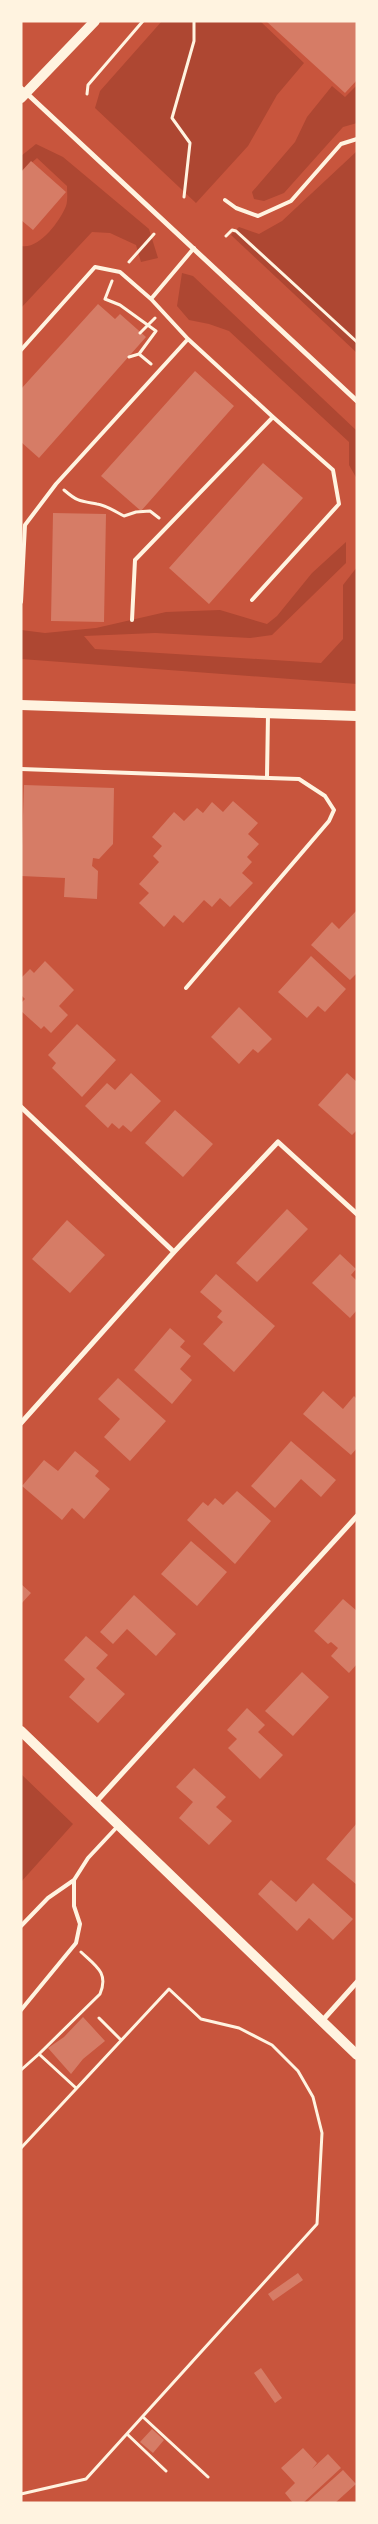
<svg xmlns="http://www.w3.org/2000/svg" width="378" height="2524" font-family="Georgia,serif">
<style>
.green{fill:#ae4732}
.building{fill:#d67c66}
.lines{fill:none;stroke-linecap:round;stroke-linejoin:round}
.path{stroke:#fff3e0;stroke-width:3}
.service{stroke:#fff3e0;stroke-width:4}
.minor{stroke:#fff3e0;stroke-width:5}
.secondary{stroke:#fff3e0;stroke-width:10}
</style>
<rect width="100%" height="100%" fill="#c8553d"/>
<path class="green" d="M162,21H260L304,63L277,95L248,146L196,203L95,108L100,91Z
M357,85V123L343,127L284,193L264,201L254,199L252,192L295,142L307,117L332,86L345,97Z
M36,144L63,157L149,229L158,258L141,262L136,245L110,233L92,232L21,308V246C39,250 60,221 66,206C68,200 67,192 67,186L37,158L21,172V156Z
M357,151V353L231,235L239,227L259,234L282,221Z
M182,273L193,276L357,431V479L349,465V442L229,331L209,324L189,320L177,306Z
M346,542V563L272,635L250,638L155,633L84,636L95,649L321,663L343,639V585L357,567V684L21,659V630L45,633L96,628L166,612L220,610L267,624L277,616L312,573Z
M21,1774L73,1824L21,1882Z"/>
<path class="building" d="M266,21H357V80L345,93Z
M31,161L66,192L33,230L21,220V172Z
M98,304L115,319L120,314L146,337L39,458L21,442V389Z
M195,371L234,406L141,511L101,476Z
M263,463L303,498L209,604L169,568Z
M53,513L106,514L104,622L51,621Z
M24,785L114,788L113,844L99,859L93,858L92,866L98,871L97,899L64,897L65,878L21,876Z
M233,801L258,823L248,834L259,844L247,857L252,862L242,873L253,883L230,907L220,898L212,907L204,900L183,923L174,915L164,927L139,903L149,893L139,884L159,862L153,856L162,846L152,837L174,812L184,821L197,808L203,813L212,802L223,812Z
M357,910V973L350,980L311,945L332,922L339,929Z
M311,956L346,989L325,1012L318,1006L307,1018L278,992Z
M45,961L74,990L59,1006L68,1015L51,1033L44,1026L41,1029L21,1011V1003L25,999L21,995V978L30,969L34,973Z
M239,1007L272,1039L258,1053L253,1049L239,1064L211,1037Z
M77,1024L116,1060L82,1097L52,1068L56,1063L48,1055Z
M131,1073L161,1101L131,1132L123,1125L119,1129L112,1123L108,1128L85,1106L107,1083L115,1090Z
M347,1073L357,1082V1130L352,1135L318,1105Z
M175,1110L213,1144L183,1177L145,1143Z
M287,1209L308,1229L257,1282L236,1263Z
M67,1220L105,1255L70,1293L32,1259Z
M340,1254L356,1269L351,1275L357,1281V1310L350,1318L312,1283Z
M216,1274L275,1326L234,1372L203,1344L223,1322L217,1317L222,1311L200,1292Z
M170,1328L185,1341L180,1347L191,1356L180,1369L192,1380L172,1404L134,1370Z
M118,1378L166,1421L130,1461L104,1437L120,1419L98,1399Z
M323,1391L343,1409L354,1396L357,1399V1448L351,1455L303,1414Z
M291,1441L336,1480L321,1497L301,1479L275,1508L251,1486Z
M75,1451L99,1471L95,1476L110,1489L84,1519L72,1508L62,1520L22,1486L44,1460L58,1471Z
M237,1491L271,1521L235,1564L187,1520L203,1502L208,1506L215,1498L223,1505Z
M191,1541L227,1572L197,1606L161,1574Z
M21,1584L31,1593L21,1604Z
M134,1595L176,1634L156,1656L127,1629L113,1644L100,1632Z
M343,1599L357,1611V1664L349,1673L331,1656L338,1648L331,1642L328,1644L314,1631Z
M86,1636L108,1655L96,1668L125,1694L98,1723L69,1697L85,1679L64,1660Z
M302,1672L329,1697L293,1736L265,1711Z
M247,1708L265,1725L258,1732L283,1755L260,1779L228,1748L237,1739L227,1730Z
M194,1768L226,1797L216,1807L232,1821L209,1845L179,1818L193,1802L176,1787Z
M357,1823V1885L326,1859Z
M271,1880L296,1902L313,1883L353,1919L333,1940L309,1918L297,1931L258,1894Z
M83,2017L105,2041L83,2059L71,2074L48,2048L64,2037Z
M298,2273L303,2280L273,2301L268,2294Z
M261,2368L282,2398L275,2403L254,2373Z
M152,2429L164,2440L153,2453L140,2442Z
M303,2448L317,2463L312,2469L328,2454L341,2468L303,2503H293L285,2493L295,2483L281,2468Z
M343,2470L356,2484L335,2503H306Z"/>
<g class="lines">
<path class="path" d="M87,94L88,85L143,21
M184,197L190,143L172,118L194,41V21
M226,236L232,230L236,231L357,342
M129,262L154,234
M112,281L105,299L120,305L156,331L139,354L151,364
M140,333L155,318
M129,357L139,354
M64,490C78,502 80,501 97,504C106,505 116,512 124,516L136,512L150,511L159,518
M99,2018L121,2040
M21,2070L39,2054
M76,2088L39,2054L100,1994C109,1973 96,1966 81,1952
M21,2148L169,1989L201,2019L239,2028L272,2045L298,2071L313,2097L322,2133L317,2224L86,2479L21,2494
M143,2417L208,2477
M127,2434L166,2471"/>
<path class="service" d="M225,200L236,208L258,216L291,201L341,144L357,139
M151,299L194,248
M21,350L95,267L120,272L151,299L188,339L56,484L25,525L21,602
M252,600L339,504L333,470L273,417
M132,620L135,560L273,417L188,339
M21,769L299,779L325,796L334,810L329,821L186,988
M267,777L268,714
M21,1926L48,1898L74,1880
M21,2010L76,1943L80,1924L74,1906V1880L88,1858L117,1827"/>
<path class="minor" d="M21,88L357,401
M21,1107L174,1252
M21,1423L174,1252L278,1142L357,1214
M96,1802L357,1516
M322,2021L357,1982"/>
<path class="secondary" d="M21,98L95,21
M21,705L357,716
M21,1731L357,2055"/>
</g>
<rect width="378" height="2524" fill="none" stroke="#fff3e0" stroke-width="45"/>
</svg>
